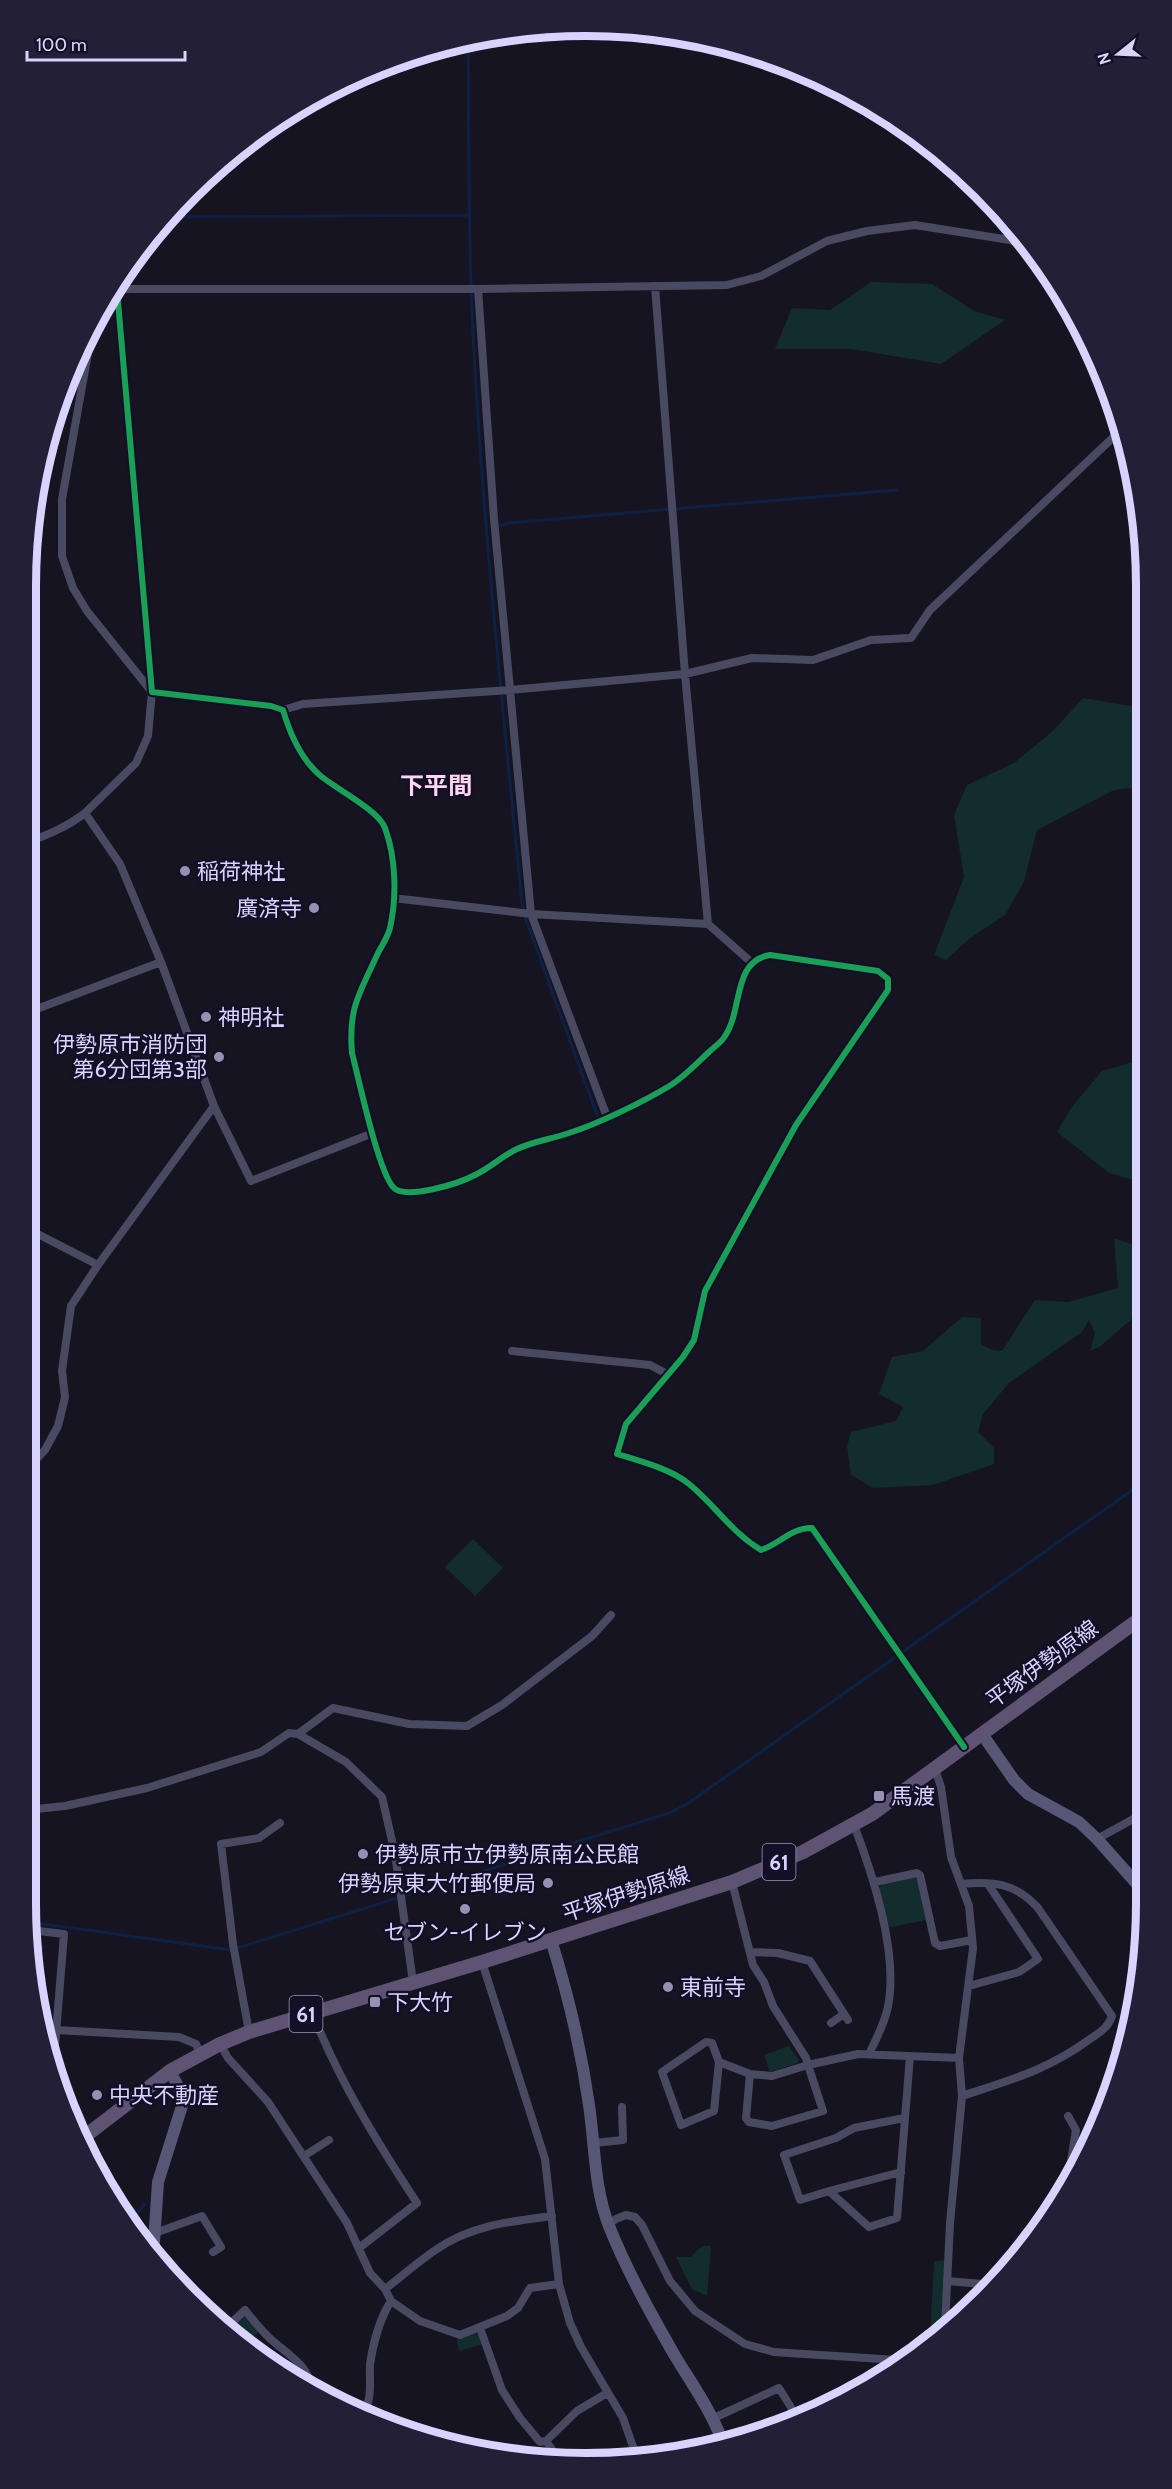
<svg xmlns="http://www.w3.org/2000/svg" width="1172" height="2489" font-family="Cabin,'Noto Sans JP',sans-serif">
<style>
.green{fill:#132c2d}
.water{fill:#0d2144}
.lines{fill:none;stroke-linecap:round;stroke-linejoin:round}
.stream{stroke:#0d2144;stroke-width:3}
.street{stroke:#4a4962;stroke-width:8}
.secondary{stroke:#575674;stroke-width:12}
.primary{stroke:#5e5373;stroke-width:14}
.cycleway-casing{stroke:#130f26;stroke-width:10}
.cycleway{stroke:#1a9f57;stroke-width:6}
.poi-dot{fill:#9591b1;stroke:#130f26;stroke-width:2}
.labels{text-anchor:middle;dominant-baseline:central;stroke-width:5;stroke-linejoin:round;paint-order:stroke}
.shield{fill:#130f26;stroke:#9e99be;stroke-width:1.5}
.shield-label{font-size:21px;font-weight:bold;fill:#d9d4ff}
.poi-label{font-size:22px;fill:#d9d4ff;stroke:#130f26;text-anchor:start}
.street-label{font-size:22px;fill:#d9d4ff;stroke:#130f26}
.neighbourhood-label{font-size:24px;font-weight:bold;fill:#ffd6f0;stroke:#130f26}
.rim{fill:none;stroke:#d9d4ff;stroke-width:8}
</style>
<rect width="100%" height="100%" fill="#161421"/>
<path class="green" d="M871,282L932,284L974,311L1005,320L941,364L851,349H775L792,308L830,310Z
M1083,698L1142,708L1143,787L1114,790L1037,830L1024,882L1005,915L969,939L946,960L934,955L964,877L954,815L967,785L1014,763L1054,730Z
M1144,1059V1183L1109,1173L1057,1132L1071,1108L1102,1071Z
M1114,1238L1137,1246L1144,1240V1308L1101,1346L1090,1351L1095,1333L1089,1320L1082,1332L1009,1383L983,1414L978,1432L994,1448V1464L933,1485L873,1488L851,1475L847,1446L851,1432L896,1421L903,1407L879,1394L892,1357L923,1351L962,1317L981,1318V1344L992,1350L1002,1351L1035,1300L1068,1302L1118,1288Z
M473,1539L503,1568L475,1596L445,1567Z
M914,1877L919,1881L926,1920L887,1928L879,1889L882,1884Z
M789,2046L799,2060L798,2063L770,2072L764,2055Z
M704,2246H711L707,2296L692,2289L676,2257H691L698,2249Z
M946,2260L942,2328L930,2337L934,2261Z
M245,2316L260,2331L245,2345L229,2330Z
M475,2333L480,2335L483,2344L459,2351L457,2339Z"/>
<path class="water" d="M32,1945L44,1946L40,1981H38Z"/>
<g class="lines">
<path class="stream" d="M468,39C469,143 468,248 474,352C484,536 504,720 522,903L526,920L597,1115
M167,217L470,215
M496,527L507,523L897,490
M29,1922L231,1950L669,1813L687,1804L1145,1481
M129,2222L145,2204"/>
<path class="street" d="M655,286L685,674L708,924L751,962
M112,289H478L727,285L761,276L827,241L867,231L915,225L1010,240L1033,249
M478,289L494,519L531,914L607,1117
M117,290L152,692L271,706L283,710C290,734 302,761 322,777C337,789 379,811 385,828C396,858 397,897 390,928C388,937 382,945 378,953C360,993 348,1007 352,1053C359,1080 378,1170 393,1187C405,1201 460,1183 475,1175C490,1168 502,1156 517,1149C534,1141 552,1139 569,1133C598,1124 645,1101 671,1085C685,1076 697,1063 709,1052C714,1047 722,1042 725,1036C743,1010 732,961 770,955L878,971L888,979V990L796,1125L705,1291L694,1340L683,1357L626,1424L617,1454C640,1461 671,1469 689,1484C715,1505 731,1532 761,1550C779,1544 793,1527 812,1528L964,1747
M283,710L303,704L510,690L685,674L752,658L813,660L871,640L911,638L930,610L1120,431
M26,843C47,835 67,827 85,813
M393,898L531,914L708,924
M26,1013L161,962
M214,1106L251,1181L373,1133
M26,1228L98,1265
M512,1351L650,1365L667,1374
M26,1470L45,1450L58,1426L65,1397L62,1371L71,1306L98,1265L214,1106L161,962L120,864L85,813L136,763L148,736L152,692L87,611L73,588L62,556V499L93,325
M298,1734L333,1708L409,1724L467,1726L502,1705L592,1636L611,1615
M935,1769L941,1787L951,1857L969,1906L973,1948L959,2058L962,2096L950,2223L945,2326
M1146,1787L1140,1793L1146,1805
M26,1810L65,1806L147,1788L261,1752L289,1733L298,1734L346,1762L382,1797L395,1854L413,1982
M854,1825C873,1875 900,1958 887,2011C883,2026 876,2040 869,2054
M1097,1839L1146,1812
M732,1882L753,1965L764,1982L773,2006L806,2058L808,2065L772,2076L750,2074
M875,1882L917,1873L920,1875L935,1943L940,1946L972,1940
M961,1884C993,1881 1016,1883 1038,1908L1112,2016C1108,2028 1100,2032 1090,2039C1048,2070 1010,2080 962,2096
M30,1930L64,1934L53,2071
M750,1952L778,1953L810,1961L848,2020
M482,1962L545,2159L559,2284L570,2323L581,2347L623,2418L637,2458
M969,1986L1019,1972L1038,1959L988,1884
M312,2012C339,2081 377,2142 417,2203L359,2248
M831,2023L844,2014
M56,2030L179,2037L196,2044L200,2054
M249,2032L233,1944L221,1844L259,1838L280,1823
M220,2044L228,2058L268,2102L347,2223L370,2273L385,2289L391,2301L420,2321L460,2335L507,2316L518,2308L530,2288L559,2284
M719,2062L714,2111L681,2125L662,2072L706,2042L712,2043L719,2062L750,2074L746,2118L749,2122L772,2126L823,2111L808,2065L858,2054L959,2058
M904,2118L854,2128L836,2138L784,2155L800,2200L829,2191L869,2227L897,2218L910,2056
M594,2143L623,2140L622,2107
M1073,2150L1086,2152
M304,2156L329,2140
M1067,2186L1076,2130L1068,2116
M829,2191L901,2172
M609,2224L616,2219L626,2215L635,2217L642,2225L670,2281L695,2311L745,2344L774,2352L897,2360
M155,2233L202,2216L221,2247L213,2252
M138,2237L154,2252
M167,2271L191,2287
M947,2281L994,2285
M385,2289C402,2276 419,2261 437,2249C471,2225 513,2221 552,2216
M480,2328L502,2390L520,2418L540,2442L546,2441L577,2411L607,2393
M224,2330L245,2310C254,2321 263,2333 274,2342C286,2353 316,2371 308,2389
M364,2410C373,2398 369,2379 370,2364C373,2344 380,2318 391,2301
M714,2418L779,2388L797,2417
M546,2441L556,2455"/>
<path class="secondary" d="M982,1734L1014,1780L1028,1794L1079,1822L1097,1839L1146,1894
M551,1940C568,1994 581,2049 589,2105C595,2145 594,2188 609,2226C627,2271 651,2314 675,2356C692,2384 710,2409 722,2440
M153,2257L158,2182L182,2106V2094L170,2071"/>
<path class="primary" d="M84,2137L170,2071L220,2044L249,2032L482,1962L732,1882L803,1852L872,1814L1145,1615"/>
<defs>
<path id="cycleway" d="M117,290L152,692L271,706L283,710C290,734 302,761 322,777C337,789 379,811 385,828C396,858 397,897 390,928C388,937 382,945 378,953C360,993 348,1007 352,1053C359,1080 378,1170 393,1187C405,1201 460,1183 475,1175C490,1168 502,1156 517,1149C534,1141 552,1139 569,1133C598,1124 645,1101 671,1085C685,1076 697,1063 709,1052C714,1047 722,1042 725,1036C743,1010 732,961 770,955L878,971L888,979V990L796,1125L705,1291L694,1340L683,1357L626,1424L617,1454C640,1461 671,1469 689,1484C715,1505 731,1532 761,1550C779,1544 793,1527 812,1528L964,1747"/>
</defs>
<use href="#cycleway" class="cycleway-casing"/>
<use href="#cycleway" class="cycleway"/>
</g>
<g class="poi-dot">
<circle cx="185" cy="871" r="6"/>
<circle cx="314" cy="908" r="6"/>
<circle cx="206" cy="1017" r="6"/>
<circle cx="219" cy="1057" r="6"/>
<rect x="873" y="1790" width="12" height="12" rx="3"/>
<circle cx="363" cy="1854" r="6"/>
<circle cx="548" cy="1883" r="6"/>
<circle cx="465" cy="1909" r="6"/>
<circle cx="668" cy="1987" r="6"/>
<rect x="369" y="1996" width="12" height="12" rx="3"/>
<circle cx="97" cy="2095" r="6"/>
</g>
<g class="labels">
<g class="shield">
<rect x="762.5" y="1844" width="33" height="36" rx="4.5"/>
<rect x="289.5" y="1996" width="33" height="36" rx="4.5"/>
</g>
<g class="shield-label">
<text x="779" y="1862">61</text>
<text x="306" y="2014">61</text>
</g>
<g class="poi-label">
<text x="197" y="871">稲荷神社</text>
<text x="302" y="908" text-anchor="end">廣済寺</text>
<text x="218" y="1017">神明社</text>
<text x="207" y="1044" text-anchor="end">伊勢原市消防団<tspan x="207" dy="25">第6分団第3部</tspan></text>
<text x="891" y="1796">馬渡</text>
<text x="375" y="1854">伊勢原市立伊勢原南公民館</text>
<text x="536" y="1883" text-anchor="end">伊勢原東大竹郵便局</text>
<text x="465" y="1932" text-anchor="middle">セブン-イレブン</text>
<text x="680" y="1987">東前寺</text>
<text x="387" y="2002">下大竹</text>
<text x="109" y="2095">中央不動産</text>
</g>
<g class="street-label">
<text transform="translate(1042 1664) rotate(-36)">平塚伊勢原線</text>
<text transform="translate(626 1894) rotate(-18)">平塚伊勢原線</text>
</g>
<g class="neighbourhood-label">
<text x="436" y="785">下平間</text>
</g>
</g>
<path d="M0 0H1172V2489H0ZM586 36H586A550 550 0 0 1 1136 586V1903A550 550 0 0 1 586 2453H586A550 550 0 0 1 36 1903V586A550 550 0 0 1 586 36Z" fill="#231f37" fill-rule="evenodd"/>
<path class="rim" d="M586 36H586A550 550 0 0 1 1136 586V1903A550 550 0 0 1 586 2453H586A550 550 0 0 1 36 1903V586A550 550 0 0 1 586 36Z"/>
<g transform="translate(1118 54) rotate(252)" stroke="#130f26" stroke-width="4.5" paint-order="stroke">
<path d="M0-4.5L10 22L0 15L-10 22Z" fill="#d9d4ff"/>
<text y="-9" font-size="16" font-weight="bold" text-anchor="middle" fill="#d9d4ff">N</text>
</g>
<path d="M27 51v9h158v-9" fill="none" stroke="#d9d4ff" stroke-width="3"/>
<text x="36" y="51" font-size="18" fill="#d9d4ff" stroke="#130f26" stroke-width="4.5" paint-order="stroke">100 m</text>
</svg>
